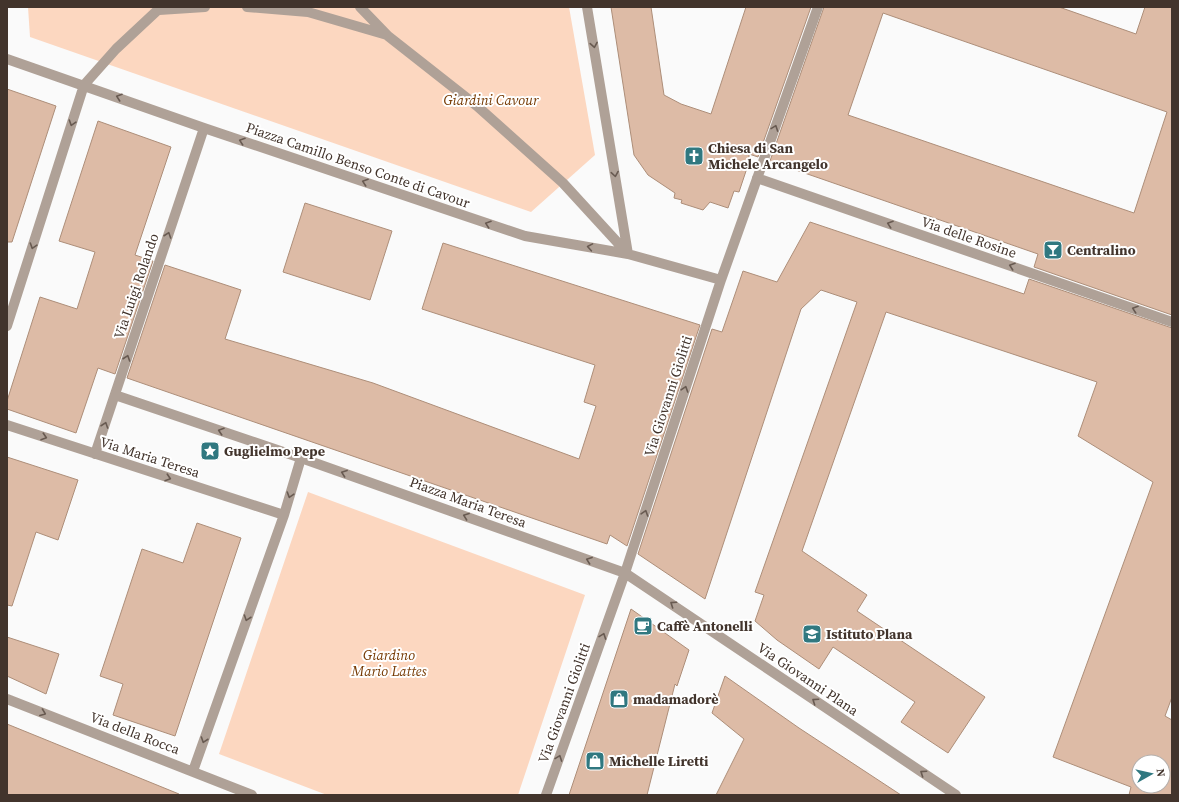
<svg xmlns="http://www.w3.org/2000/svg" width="1179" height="802" font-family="'Source Serif 4',serif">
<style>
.green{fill:#fcd7c0}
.building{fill:#ddbba6;stroke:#ad8e79;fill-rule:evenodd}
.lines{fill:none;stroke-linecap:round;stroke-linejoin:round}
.minor{stroke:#afa197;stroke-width:10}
.oneway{stroke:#685a51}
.labels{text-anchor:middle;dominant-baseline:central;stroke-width:4;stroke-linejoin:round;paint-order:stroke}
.park-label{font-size:14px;font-style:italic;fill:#753902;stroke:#fff}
.poi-label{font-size:14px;font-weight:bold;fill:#42342c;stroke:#fff;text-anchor:start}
.street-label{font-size:14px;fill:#42342c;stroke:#fff}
</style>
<rect width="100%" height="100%" fill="#fafafa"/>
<path class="green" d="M28,7H569L595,155L531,212L30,37Z
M308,492L585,595L518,795H327L219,754Z"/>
<path class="building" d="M611,7H651L664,95L681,104L711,114L746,7H811L758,157L749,154V162L739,192L734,191L728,208L710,202L703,210L681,203L682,200L674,198L675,193L648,175L634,155Z
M824,7H1059L1136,34L1145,7H1172V315L1034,267L1038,254L770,161ZM883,13L1167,112L1134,213L848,115Z
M7,89L56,106L12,242H7Z
M98,121L171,147L135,255L153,261L115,374L98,368L76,433L7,409V401L40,297L77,309L95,252L59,241Z
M305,203L392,231L370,300L283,272Z
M810,222L1024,294L1029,279L1172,328V697L1165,716L1172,720V795H1129L1131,787L1053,757L1153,482L1078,436L1097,382L886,312L802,551L867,595L857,611L985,697L948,753L901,722L915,702L833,647L819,669L777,640L755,621L764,595L755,592L857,302L821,290L801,309L705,599L638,554L712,329L722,332L743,271L777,282ZM1139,762H1163V786H1139Z
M443,243L700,325L627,546L610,535L607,544L127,378L165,265L241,290L225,339L373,383L579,459L596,406L584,402L595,365L422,309Z
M7,457L78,480L58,540L36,532L12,606L7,605Z
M197,523L241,538L175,736L113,715L123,684L100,676L142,549L183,563Z
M631,609L689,650L677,686L675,684L647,795H569Z
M7,637L59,654L46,694L7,676Z
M725,676L799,728L901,795H716L744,739L712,713Z
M7,724L179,794V795H7Z"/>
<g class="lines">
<path class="minor" d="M247,7L308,12L387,35
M360,7L388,36L477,106L563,183L628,254
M587,7L628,254
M159,10L205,7
M7,59L204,128L525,236L628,254L721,280
M757,178L1172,322
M7,326L84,85L116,49L161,7
M115,395L301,458L625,573L956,795
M7,425L284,515
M95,454L204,128
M7,699L252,795
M193,771L284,515L301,458
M546,795L625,573L721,280L818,7"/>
</g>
<defs><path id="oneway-chevron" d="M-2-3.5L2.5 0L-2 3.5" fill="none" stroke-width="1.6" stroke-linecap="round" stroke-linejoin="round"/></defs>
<g class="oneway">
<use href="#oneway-chevron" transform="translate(594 45) rotate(80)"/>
<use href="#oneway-chevron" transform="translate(119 97) rotate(-161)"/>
<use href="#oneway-chevron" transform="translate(72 123) rotate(108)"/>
<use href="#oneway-chevron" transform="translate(775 128) rotate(-70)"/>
<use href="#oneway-chevron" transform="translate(242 141) rotate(-161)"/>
<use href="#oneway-chevron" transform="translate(615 174) rotate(81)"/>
<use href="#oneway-chevron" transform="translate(365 182) rotate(-161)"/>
<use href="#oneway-chevron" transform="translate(488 224) rotate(-161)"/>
<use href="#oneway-chevron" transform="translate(890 224) rotate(-161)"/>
<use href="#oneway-chevron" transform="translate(168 235) rotate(-71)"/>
<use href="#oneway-chevron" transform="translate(33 246) rotate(108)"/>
<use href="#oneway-chevron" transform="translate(590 247) rotate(-170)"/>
<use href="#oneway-chevron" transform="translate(1012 266) rotate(-161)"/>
<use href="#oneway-chevron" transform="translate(1135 309) rotate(-161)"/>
<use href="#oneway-chevron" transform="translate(127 358) rotate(-71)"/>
<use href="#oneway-chevron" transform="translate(685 389) rotate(-72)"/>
<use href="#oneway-chevron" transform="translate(105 425) rotate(-71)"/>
<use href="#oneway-chevron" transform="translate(221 431) rotate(-162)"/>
<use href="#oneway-chevron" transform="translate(44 437) rotate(18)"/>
<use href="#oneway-chevron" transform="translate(344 473) rotate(-160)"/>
<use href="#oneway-chevron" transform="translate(168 478) rotate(18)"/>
<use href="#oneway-chevron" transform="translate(290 495) rotate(107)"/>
<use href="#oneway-chevron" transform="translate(645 513) rotate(-72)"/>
<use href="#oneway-chevron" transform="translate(466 516) rotate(-160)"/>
<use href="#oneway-chevron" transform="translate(589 560) rotate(-160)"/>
<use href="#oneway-chevron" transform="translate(673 604) rotate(-146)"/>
<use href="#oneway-chevron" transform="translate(247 618) rotate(109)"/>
<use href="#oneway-chevron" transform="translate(603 636) rotate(-70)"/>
<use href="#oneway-chevron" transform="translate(815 701) rotate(-146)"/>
<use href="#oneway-chevron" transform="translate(43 713) rotate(21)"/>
<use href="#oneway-chevron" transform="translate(204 740) rotate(109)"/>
<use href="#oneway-chevron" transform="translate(559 758) rotate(-70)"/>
<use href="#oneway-chevron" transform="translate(923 773) rotate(-146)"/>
</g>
<defs>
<symbol id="church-square" viewBox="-11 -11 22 22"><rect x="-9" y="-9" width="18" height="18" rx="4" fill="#307880" stroke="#fff"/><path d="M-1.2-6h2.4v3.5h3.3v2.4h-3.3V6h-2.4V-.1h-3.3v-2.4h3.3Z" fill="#fff"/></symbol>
<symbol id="bar-square" viewBox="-11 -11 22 22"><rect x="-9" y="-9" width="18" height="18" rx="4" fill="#307880" stroke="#fff"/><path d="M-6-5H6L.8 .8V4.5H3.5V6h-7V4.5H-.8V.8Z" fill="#fff"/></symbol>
<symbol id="sight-square" viewBox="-11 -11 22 22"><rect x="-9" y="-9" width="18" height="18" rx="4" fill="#307880" stroke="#fff"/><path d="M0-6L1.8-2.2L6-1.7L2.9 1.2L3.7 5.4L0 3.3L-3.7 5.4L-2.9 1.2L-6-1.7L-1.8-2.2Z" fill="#fff"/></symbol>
<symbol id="cafe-square" viewBox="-11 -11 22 22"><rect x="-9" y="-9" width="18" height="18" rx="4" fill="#307880" stroke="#fff"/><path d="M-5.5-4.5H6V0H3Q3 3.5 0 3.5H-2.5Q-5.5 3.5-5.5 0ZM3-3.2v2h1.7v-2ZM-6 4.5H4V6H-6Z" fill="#fff"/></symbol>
<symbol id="university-square" viewBox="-11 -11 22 22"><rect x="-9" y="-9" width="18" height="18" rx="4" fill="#307880" stroke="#fff"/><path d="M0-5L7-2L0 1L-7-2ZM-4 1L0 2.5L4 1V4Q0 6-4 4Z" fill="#fff"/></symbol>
<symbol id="shop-square" viewBox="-11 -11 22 22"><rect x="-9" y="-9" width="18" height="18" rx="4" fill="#307880" stroke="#fff"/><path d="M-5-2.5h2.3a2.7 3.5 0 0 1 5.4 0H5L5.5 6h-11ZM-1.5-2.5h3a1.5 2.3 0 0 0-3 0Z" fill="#fff"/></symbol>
</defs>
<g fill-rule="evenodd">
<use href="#church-square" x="683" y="145" width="22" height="22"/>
<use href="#bar-square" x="1042" y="239" width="22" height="22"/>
<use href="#sight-square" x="199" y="440" width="22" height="22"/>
<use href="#cafe-square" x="632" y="615" width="22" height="22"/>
<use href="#university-square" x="801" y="623" width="22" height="22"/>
<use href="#shop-square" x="608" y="688" width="22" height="22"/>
<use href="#shop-square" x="584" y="750" width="22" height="22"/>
</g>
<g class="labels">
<g class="park-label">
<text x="491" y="100">Giardini Cavour</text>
<text x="389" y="655">Giardino<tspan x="389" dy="16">Mario Lattes</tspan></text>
</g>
<g class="poi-label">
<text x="708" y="148">Chiesa di San<tspan x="708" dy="16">Michele Arcangelo</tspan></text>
<text x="1067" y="250">Centralino</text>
<text x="224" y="451">Guglielmo Pepe</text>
<text x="657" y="626">Caffè Antonelli</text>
<text x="826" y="634">Istituto Plana</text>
<text x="633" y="699">madamadorè</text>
<text x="609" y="761">Michelle Liretti</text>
</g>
<g class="street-label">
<text transform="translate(358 165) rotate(19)">Piazza Camillo Benso Conte di Cavour</text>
<text transform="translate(969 237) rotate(19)">Via delle Rosine</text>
<text transform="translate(136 286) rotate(-71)">Via Luigi Rolando</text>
<text transform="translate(668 396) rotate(-72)">Via Giovanni Giolitti</text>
<text transform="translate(150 457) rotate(18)">Via Maria Teresa</text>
<text transform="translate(468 502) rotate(20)">Piazza Maria Teresa</text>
<text transform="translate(808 679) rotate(34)">Via Giovanni Plana</text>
<text transform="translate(564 703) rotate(-70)">Via Giovanni Giolitti</text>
<text transform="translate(135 733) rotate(21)">Via della Rocca</text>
</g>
</g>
<rect width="1179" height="802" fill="none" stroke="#42342c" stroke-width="16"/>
<g transform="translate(1151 774) rotate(82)"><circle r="19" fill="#ffffff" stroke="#b3aeab"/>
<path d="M0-3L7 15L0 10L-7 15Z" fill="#307880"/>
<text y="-6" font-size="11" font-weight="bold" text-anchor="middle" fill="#42342c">N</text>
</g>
</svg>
